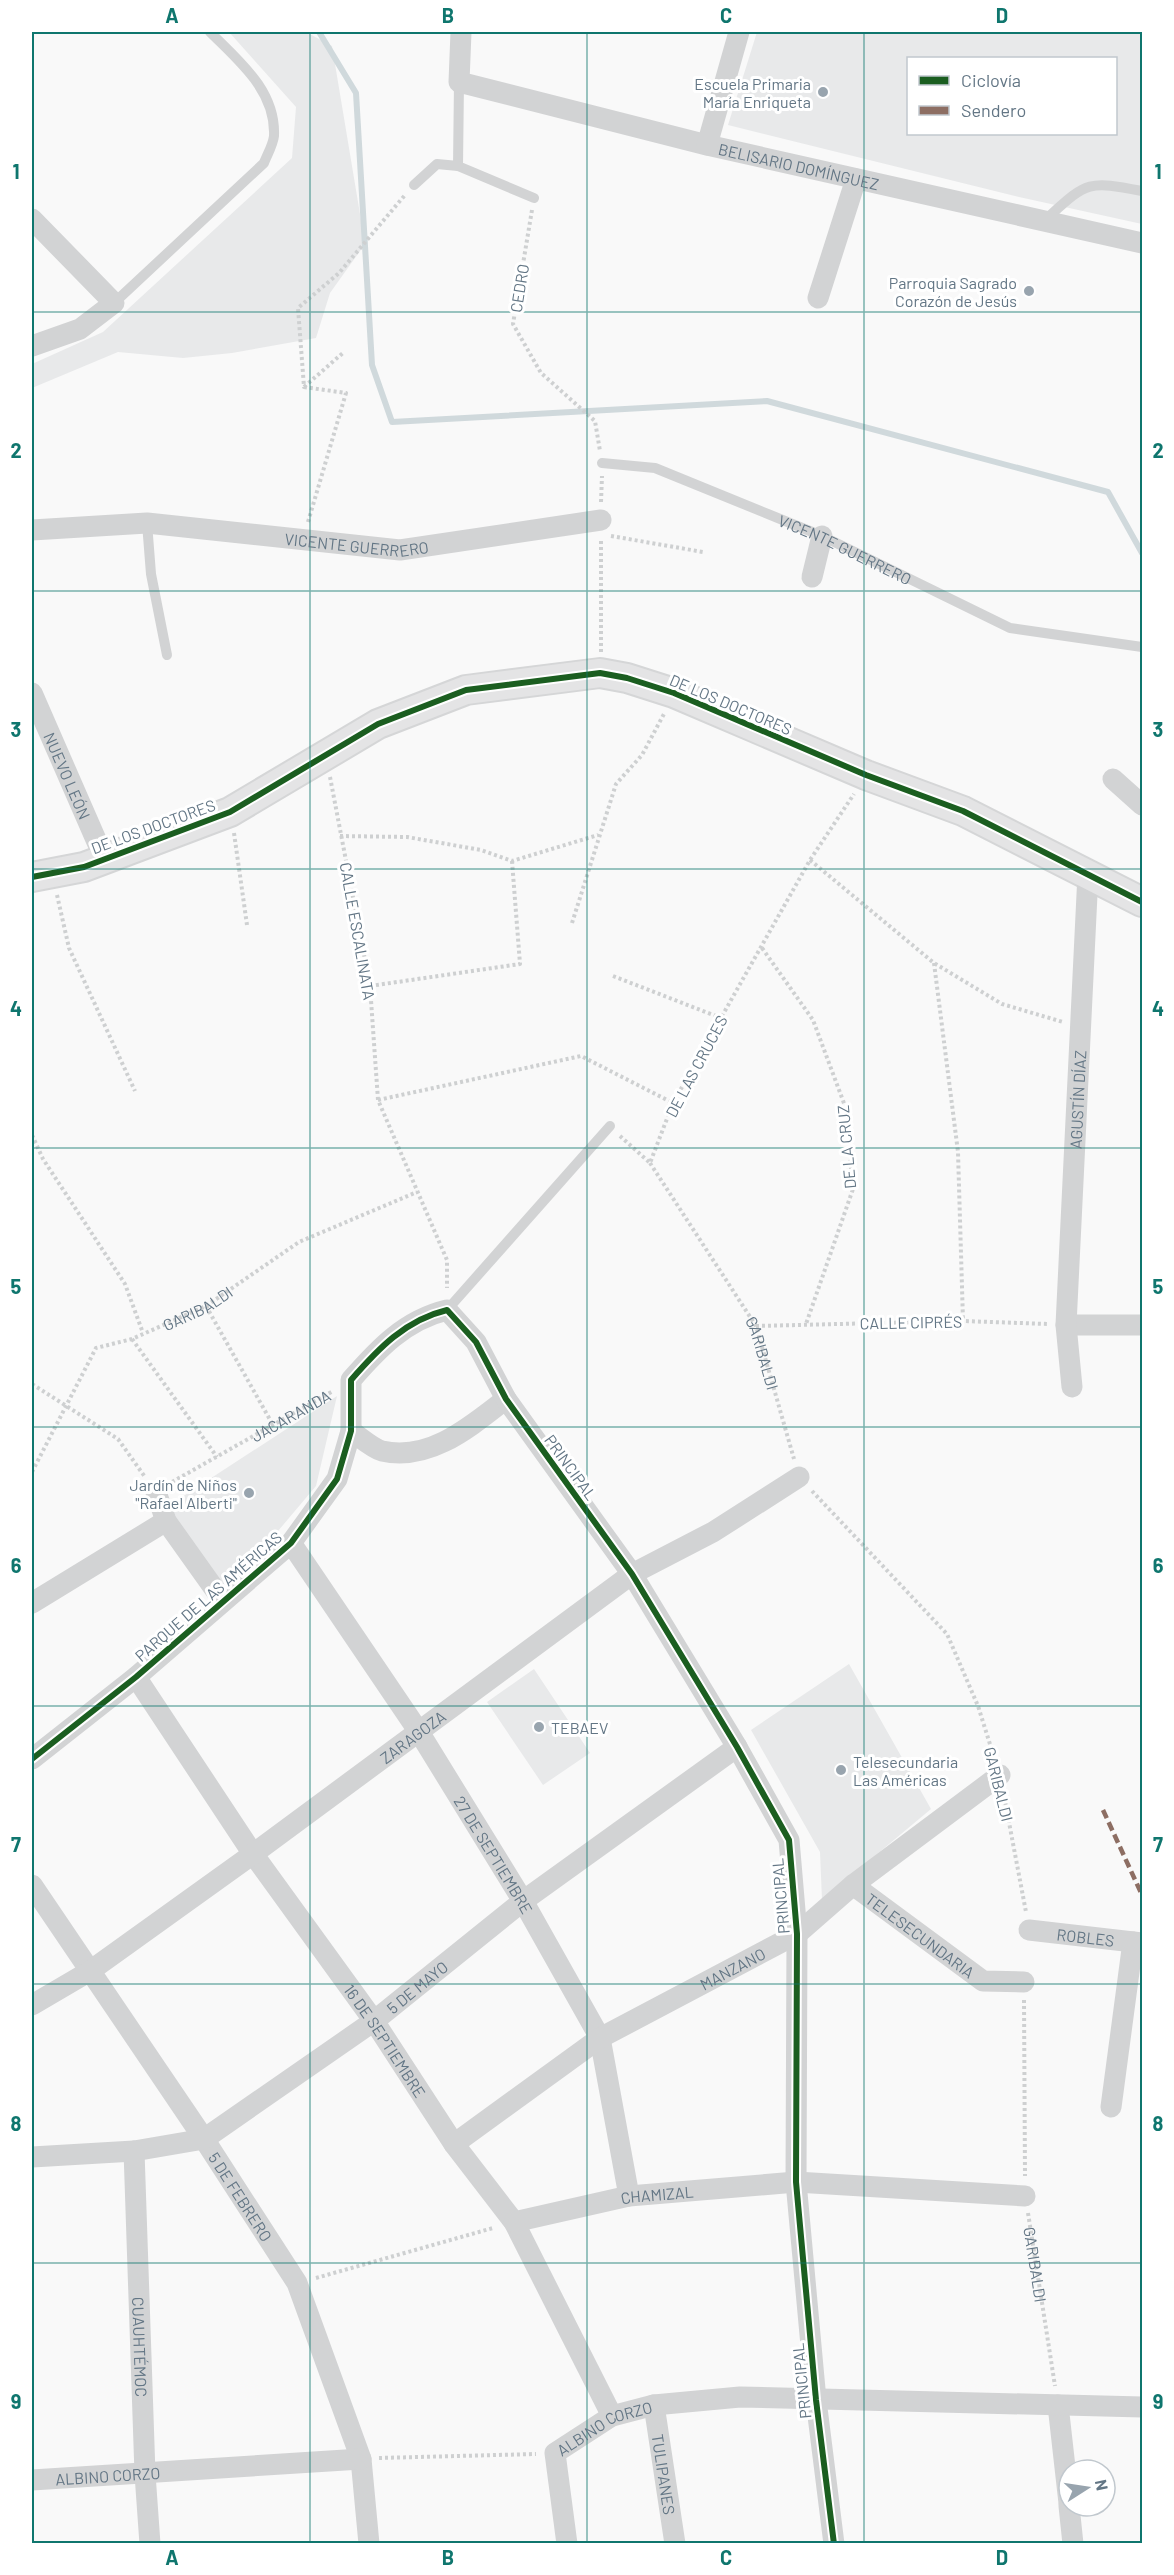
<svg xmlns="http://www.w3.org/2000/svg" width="1174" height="2575" font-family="Barlow,sans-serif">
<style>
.built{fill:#e8e9ea;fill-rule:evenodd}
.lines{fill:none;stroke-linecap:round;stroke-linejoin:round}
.stream{stroke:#d0d9dc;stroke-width:6}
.secondary-casing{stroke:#d5d6d7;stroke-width:32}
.path{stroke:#ced0d1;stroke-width:4;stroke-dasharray:3 3;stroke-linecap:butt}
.lane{stroke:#d2d3d4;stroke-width:10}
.street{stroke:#d2d3d4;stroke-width:21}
.secondary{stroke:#e4e4e5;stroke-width:28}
.quiet{stroke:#8d6e63;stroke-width:4.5;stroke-dasharray:9 4.5;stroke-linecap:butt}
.cycleway-casing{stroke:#fff;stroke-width:10}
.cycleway{stroke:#1b5e20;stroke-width:6}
.grid{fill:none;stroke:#0f766e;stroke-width:1.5;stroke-opacity:0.55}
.poi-dot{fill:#98a4ae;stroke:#fff;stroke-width:2}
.labels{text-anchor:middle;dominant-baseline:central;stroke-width:6;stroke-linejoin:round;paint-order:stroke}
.poi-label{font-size:16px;fill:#637685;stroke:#fff;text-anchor:end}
.street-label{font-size:16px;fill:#637685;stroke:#fff}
.neatline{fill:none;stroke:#0f766e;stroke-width:2}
.grid-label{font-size:20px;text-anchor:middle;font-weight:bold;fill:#0f766e}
</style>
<rect width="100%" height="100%" fill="#f9f9f9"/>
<path class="built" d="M229,32H306L332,46L365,244L330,293L316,338L232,353L183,358L118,352L32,388V364L103,332L292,158L296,107Z
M757,32H1142V224L1019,197L728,125ZM908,58H1116V134H908Z
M337,1396L316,1486L224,1595L172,1515L176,1501Z
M849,1664L931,1809L822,1900L820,1852L751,1730Z
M534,1669L590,1753L543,1785L487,1702Z"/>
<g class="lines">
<path class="stream" d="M319,32L356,93L372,365L392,422L767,401L1108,492L1142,553"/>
<defs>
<path id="secondary" d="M32,877L84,867L230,812L378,724L466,690L600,673L627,678L674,693L866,775L963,811L1142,902"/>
</defs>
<use href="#secondary" class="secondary-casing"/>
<g class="path">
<path d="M532,210L513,324L541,373L595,421L600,451"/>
<path d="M304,387L344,352"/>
<path d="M601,502L602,476"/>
<path d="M308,522L346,393L304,387L298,308L339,273L405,195"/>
<path d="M611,536L703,552"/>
<path d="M601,652V539"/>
<path d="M330,777L370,986L378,1100L447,1260V1288"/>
<path d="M234,833L247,925"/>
<path d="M340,836L407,837L481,850L512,861L598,835"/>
<path d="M810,860L934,963L1002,1004L1063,1022"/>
<path d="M57,895L69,948L135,1091"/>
<path d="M572,923L616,784L642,755L665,712"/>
<path d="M762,948L813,1020L845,1106L853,1189L806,1324"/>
<path d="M934,963L958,1152L963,1321"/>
<path d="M613,976L721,1018"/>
<path d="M370,986L520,964L512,861"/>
<path d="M378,1100L581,1056L673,1103"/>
<path d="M32,1135L43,1159L125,1284L143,1333"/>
<path d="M620,1136L650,1163L673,1103L810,860L854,794"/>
<path id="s1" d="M650,1163L756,1326L794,1459"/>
<path d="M206,1306L273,1425"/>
<path d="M756,1326L963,1321L1048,1324"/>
<path d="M132,1339L217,1457"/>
<path d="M32,1384L118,1439L145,1477"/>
<path id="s2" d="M32,1472L96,1348L132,1339L206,1306L299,1242L417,1192"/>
<path id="s3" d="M172,1482L333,1391"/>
<path d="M812,1491L947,1634L978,1706L994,1757"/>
<path d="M1004,1796L1026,1912"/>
<path d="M1024,2000L1025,2176"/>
<path id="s4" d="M1028,2213L1055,2386"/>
<path d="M316,2278L493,2228"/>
<path d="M379,2458L536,2454"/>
</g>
<g class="lane">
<path d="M459,82L458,166L534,198"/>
<path d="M414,185L437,164L458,166"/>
<path d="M1045,220C1087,182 1086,180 1142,191"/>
<path d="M114,303L264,163C267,155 273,145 274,136C276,91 240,62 210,32"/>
<path id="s5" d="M602,463L655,468L822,536L1010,628L1142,647"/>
<path d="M147,523L151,574L167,655"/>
<path d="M447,1310L610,1126"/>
</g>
<g class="street">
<path id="s6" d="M461,32L459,82L707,145L1142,243"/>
<path d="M707,145L739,32"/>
<path d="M32,219L114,303L80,329L32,346"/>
<path d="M818,298L856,179"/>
<path id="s7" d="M32,530L147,523L400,550L601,520"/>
<path d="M812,577L822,536"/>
<path id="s8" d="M32,693L104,858"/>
<path d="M1113,779L1142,805"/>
<path d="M1066,1325H1142"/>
<path id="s9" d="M1072,1387L1066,1325L1088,874"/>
<path d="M351,1431C360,1437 372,1448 382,1451C430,1462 471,1426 506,1399"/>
<path d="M156,1492L166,1521L223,1601"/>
<path id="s10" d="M291,1543L419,1732L523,1901L600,2038L629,2196"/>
<path d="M32,1603L166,1521"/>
<path id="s11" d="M136,1677L253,1854L374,2021L454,2144L514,2222L612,2416"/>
<path d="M32,1759L136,1677L291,1543L337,1479L351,1431V1380C378,1349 405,1320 447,1310L476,1342L506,1399L632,1574L737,1747L789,1840L797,1934L796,2182L816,2400L834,2544"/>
<path id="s12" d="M32,1885L204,2139L297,2283L361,2459L369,2544"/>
<path id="s13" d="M853,1885L983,1981L1024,1982"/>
<path id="s14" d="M1029,1930L1142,1943"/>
<path id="s15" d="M32,2005L90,1971L253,1854L632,1574L713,1532L799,1477"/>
<path d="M1111,2107L1133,1942"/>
<path id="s16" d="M454,2144L600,2038L797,1934L853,1885L1000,1775"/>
<path id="s17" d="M134,2151L145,2474L150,2544"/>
<path id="s18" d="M32,2157L134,2151L204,2139L374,2021L523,1901L737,1747"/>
<path id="s19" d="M514,2222L629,2196L796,2182L1025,2196"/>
<path id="s20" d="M654,2405L675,2544"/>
<path d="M1058,2405L1069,2503"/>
<path id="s21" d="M32,2480L361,2459"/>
<path d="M1069,2506L1073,2544"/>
<path id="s22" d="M567,2544L555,2453L612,2416L654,2405L740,2397L1142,2407"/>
</g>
<use href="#secondary" class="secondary"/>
<path class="quiet" d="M1103,1810L1142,1895"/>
<defs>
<path id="cycleway" d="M32,877L84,867L230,812L378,724L466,690L600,673L627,678L674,693L866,775L963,811L1142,902
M32,1759L136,1677L291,1543L337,1479L351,1431V1380C378,1349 405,1320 447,1310L476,1342L506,1399L632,1574L737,1747L789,1840L797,1934L796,2182L816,2400L834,2544"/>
</defs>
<use href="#cycleway" class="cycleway-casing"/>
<use href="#cycleway" class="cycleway"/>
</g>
<path class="grid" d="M310,32V2544M587,32V2544M864,32V2544M32,312H1142M32,591H1142M32,869H1142M32,1148H1142M32,1427H1142M32,1706H1142M32,1984H1142M32,2263H1142"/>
<g class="poi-dot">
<circle cx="823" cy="92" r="6"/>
<circle cx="1029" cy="291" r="6"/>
<circle cx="249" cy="1493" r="6"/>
<circle cx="539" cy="1727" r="6"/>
<circle cx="841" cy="1770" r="6"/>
</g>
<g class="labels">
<g class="poi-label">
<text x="811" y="83">Escuela Primaria<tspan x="811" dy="18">María Enriqueta</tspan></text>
<text x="1017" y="282">Parroquia Sagrado<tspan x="1017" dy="18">Corazón de Jesús</tspan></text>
<text x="237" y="1484">Jardín de Niños<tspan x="237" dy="18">"Rafael Alberti"</tspan></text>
<text x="551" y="1727" text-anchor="start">TEBAEV</text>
<text x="853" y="1761" text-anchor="start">Telesecundaria<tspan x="853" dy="18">Las Américas</tspan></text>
</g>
<g class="street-label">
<text stroke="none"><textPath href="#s6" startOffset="400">BELISARIO DOMÍNGUEZ</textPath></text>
<text transform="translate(519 288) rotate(-81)">CEDRO</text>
<text stroke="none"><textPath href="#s7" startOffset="326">VICENTE GUERRERO</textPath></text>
<text stroke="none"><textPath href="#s5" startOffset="260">VICENTE GUERRERO</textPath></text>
<text transform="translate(731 704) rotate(23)">DE LOS DOCTORES</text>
<text stroke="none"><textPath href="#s8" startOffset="90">NUEVO LEÓN</textPath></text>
<text transform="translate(153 826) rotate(-20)">DE LOS DOCTORES</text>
<text transform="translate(358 931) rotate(80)">CALLE ESCALINATA</text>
<text transform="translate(696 1066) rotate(-62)">DE LAS CRUCES</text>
<text stroke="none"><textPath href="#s9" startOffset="288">AGUSTÍN DÍAZ</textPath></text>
<text transform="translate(846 1147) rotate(-95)">DE LA CRUZ</text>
<text stroke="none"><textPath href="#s2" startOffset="249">GARIBALDI</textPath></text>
<text transform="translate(911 1322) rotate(-1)">CALLE CIPRÉS</text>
<text stroke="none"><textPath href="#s1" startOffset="222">GARIBALDI</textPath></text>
<text stroke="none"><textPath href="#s3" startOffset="136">JACARANDA</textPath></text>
<text transform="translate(571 1467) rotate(54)">PRINCIPAL</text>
<text transform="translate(208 1596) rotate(-41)">PARQUE DE LAS AMÉRICAS</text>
<text stroke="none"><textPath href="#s15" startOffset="466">ZARAGOZA</textPath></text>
<text transform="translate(999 1784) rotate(76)">GARIBALDI</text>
<text stroke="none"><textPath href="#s10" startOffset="372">27 DE SEPTIEMBRE</textPath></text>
<text transform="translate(780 1896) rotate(-95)">PRINCIPAL</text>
<text stroke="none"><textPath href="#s13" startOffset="84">TELESECUNDARIA</textPath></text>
<text stroke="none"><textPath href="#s14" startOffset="57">ROBLES</textPath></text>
<text stroke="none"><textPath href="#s16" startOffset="330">MANZANO</textPath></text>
<text stroke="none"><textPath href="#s18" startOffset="435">5 DE MAYO</textPath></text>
<text stroke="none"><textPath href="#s11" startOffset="441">16 DE SEPTIEMBRE</textPath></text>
<text stroke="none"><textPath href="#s19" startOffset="146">CHAMIZAL</textPath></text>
<text stroke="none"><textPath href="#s12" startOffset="375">5 DE FEBRERO</textPath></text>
<text stroke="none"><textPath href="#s4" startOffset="52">GARIBALDI</textPath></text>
<text stroke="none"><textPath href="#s17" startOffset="196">CUAUHTÉMOC</textPath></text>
<text transform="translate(801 2381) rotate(-96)">PRINCIPAL</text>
<text stroke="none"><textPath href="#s22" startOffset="148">ALBINO CORZO</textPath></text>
<text stroke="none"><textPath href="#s20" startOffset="70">TULIPANES</textPath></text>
<text stroke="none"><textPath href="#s21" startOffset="76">ALBINO CORZO</textPath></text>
</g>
</g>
<rect width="1174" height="2575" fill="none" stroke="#ffffff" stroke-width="66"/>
<rect x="907" y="57" width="210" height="78" fill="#ffffff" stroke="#c1c8ce" stroke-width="1.5"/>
<rect x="919" y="76" width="30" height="9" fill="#1b5e20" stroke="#c1c8ce" stroke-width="1.5"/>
<text x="961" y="87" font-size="18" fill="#637685">Ciclovía</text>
<rect x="919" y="106" width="30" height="9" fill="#8d6e63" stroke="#c1c8ce" stroke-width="1.5"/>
<text x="961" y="117" font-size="18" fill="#637685">Sendero</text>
<g transform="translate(1087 2488) rotate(78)"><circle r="28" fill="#ffffff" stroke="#c1c8ce" stroke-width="1.5"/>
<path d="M0-4.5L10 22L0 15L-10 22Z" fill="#98a4ae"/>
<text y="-9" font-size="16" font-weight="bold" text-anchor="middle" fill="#637685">N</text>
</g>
<rect x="33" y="33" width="1108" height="2509" class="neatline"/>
<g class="grid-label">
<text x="172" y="23">A</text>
<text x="448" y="23">B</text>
<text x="726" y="23">C</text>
<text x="1002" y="23">D</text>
<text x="16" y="179">1</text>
<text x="1158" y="179">1</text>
<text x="16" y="458">2</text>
<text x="1158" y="458">2</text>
<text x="16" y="737">3</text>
<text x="1158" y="737">3</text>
<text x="16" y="1016">4</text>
<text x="1158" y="1016">4</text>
<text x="16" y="1294">5</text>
<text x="1158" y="1294">5</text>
<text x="16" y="1573">6</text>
<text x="1158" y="1573">6</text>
<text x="16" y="1852">7</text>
<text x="1158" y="1852">7</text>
<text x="16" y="2131">8</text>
<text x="1158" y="2131">8</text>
<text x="16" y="2409">9</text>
<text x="1158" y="2409">9</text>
<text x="172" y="2565">A</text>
<text x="448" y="2565">B</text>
<text x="726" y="2565">C</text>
<text x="1002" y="2565">D</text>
</g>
</svg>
